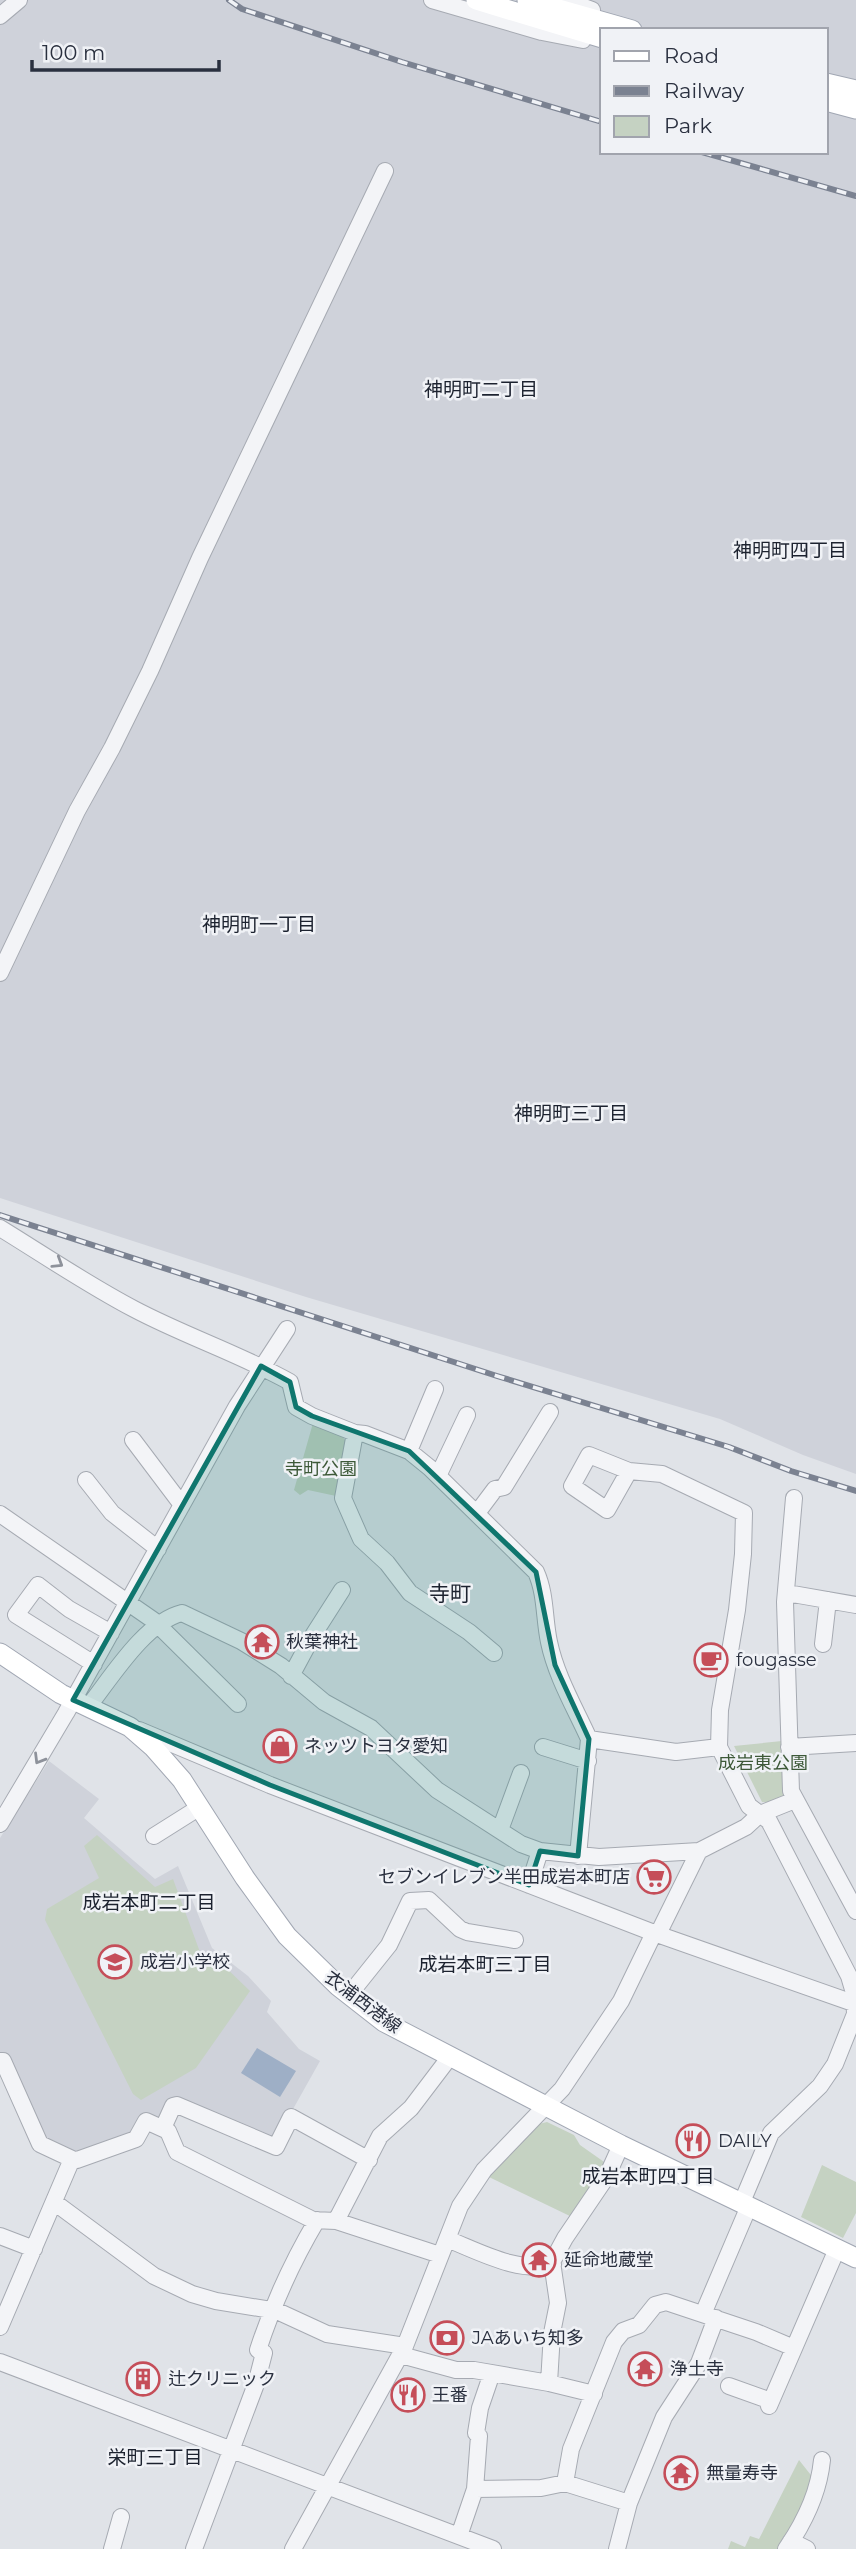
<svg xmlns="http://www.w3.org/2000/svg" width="856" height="2549" font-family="Montserrat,'Noto Sans JP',sans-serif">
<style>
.built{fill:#cfd2da;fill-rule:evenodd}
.green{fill:#c5d2c2}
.water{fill:#9eafc6}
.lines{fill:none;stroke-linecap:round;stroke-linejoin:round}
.minor-casing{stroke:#a6aab2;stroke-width:18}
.major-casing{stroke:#a1a7b3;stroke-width:21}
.minor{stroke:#f3f4f7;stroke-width:16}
.major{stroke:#fff;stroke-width:19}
.rail-casing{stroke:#7b8291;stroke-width:6}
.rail{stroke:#f0f2f6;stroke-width:3.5;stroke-dasharray:10;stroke-linecap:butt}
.oneway{stroke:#8e929b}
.marked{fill:#0f766e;fill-opacity:0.2;stroke:#0f766e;stroke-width:5;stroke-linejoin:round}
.labels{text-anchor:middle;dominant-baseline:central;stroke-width:5;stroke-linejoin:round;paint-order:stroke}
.park-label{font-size:18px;fill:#3d5938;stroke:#f0f2f6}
.poi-label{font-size:18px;fill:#2a303f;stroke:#f0f2f6;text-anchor:start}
.street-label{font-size:18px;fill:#2a303f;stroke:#f0f2f6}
.neighbourhood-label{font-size:19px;fill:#1c222f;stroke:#f0f2f6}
.quarter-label{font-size:21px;fill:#1c222f;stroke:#f0f2f6}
</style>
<rect width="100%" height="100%" fill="#e0e3e8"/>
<path class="built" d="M0,0H856V1474L803,1455L720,1419L306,1297L0,1198ZM602,30H826V152H602Z
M49,1761L99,1799L84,1818L155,1879L178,1866L212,1948L248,1976L271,2001L267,2012L299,2049L320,2061L274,2143L178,2102L160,2124L132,2137L82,2155L42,2141L0,2057V1838Z"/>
<path class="green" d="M313,1423L341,1435L346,1441L336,1496L308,1490L300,1495L294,1490Z
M782,1741L783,1797L773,1802H762L734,1746Z
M97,1835L155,1887L173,1879L204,1963L217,1959L250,1991L196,2068L141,2100L133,2094L45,1920L47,1909L99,1878L84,1846Z
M547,2122L574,2135L580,2145L607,2164L574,2218L489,2177L539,2124Z
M822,2165L856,2182V2213L843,2238L801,2217Z
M799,2460L814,2479L801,2510L779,2549H728L731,2541L745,2547L750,2536L759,2539Z"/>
<path class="water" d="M257,2048L296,2071L280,2097L241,2073Z"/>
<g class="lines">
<defs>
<path id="minor" d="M432,0L542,32L583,40
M565,0L592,10
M0,16L19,0
M0,973L77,811L112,748L150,671L200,558L385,171
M0,1228C44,1255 88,1285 134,1309C185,1336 240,1354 290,1382L296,1407L312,1416L355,1433L365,1434L409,1451L430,1468L536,1572C546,1594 544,1619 549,1642C556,1676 575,1708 589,1739L676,1752L719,1747
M355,1433L343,1498L361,1539L387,1563L410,1593L469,1632L494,1653
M133,1440L182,1505
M409,1451L435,1389
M629,1471L607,1510L572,1486L589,1455L629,1471L662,1474L744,1513L743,1554L737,1610L720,1710L719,1747L749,1806L769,1821L849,1976L854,1993L855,2014L835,2064L820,2086L771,2133L742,2202
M438,1476L467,1415
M86,1480L112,1513L158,1549
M794,1498L785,1602L791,1791L856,1911
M477,1513L495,1489L504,1487L550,1412
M0,1514L153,1620L238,1704
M787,1593L856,1605
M823,1644L828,1600
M94,1664L16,1615L38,1585L69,1609L111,1633
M291,1676L312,1637L342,1590
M88,1707C111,1678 145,1622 182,1613L241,1641L281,1666L324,1702L371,1728L437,1790L521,1844L540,1851L599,1857L699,1851L746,1827L760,1814L795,1800
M139,1730L270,1785L654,1933L856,2004
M543,1747L588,1761
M789,1747L856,1743
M0,1824L66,1713L237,1406L287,1329
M500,1830L521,1773
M154,1836L200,1807
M578,1856L589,1739
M529,1885L540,1851
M658,1934L699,1851
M349,1995L389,1945L410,1901L429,1900L460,1929L467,1932L515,1940
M0,2061H3L40,2144L72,2159L77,2160L136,2139L146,2121L168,2131L177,2152L313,2220L336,2221L440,2255
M163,2128L173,2106L177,2105L276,2147L291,2117L369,2160
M54,2202L154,2276L192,2294L216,2301L277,2311L327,2334L405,2346
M336,2221L380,2136L411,2108L449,2058
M0,2236L34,2249
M447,2239C480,2252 517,2273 553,2265
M703,2314L749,2206
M0,2327L72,2159
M401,2355L456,2370H474L549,2383L594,2394
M0,2362L493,2549
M549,2383L552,2333L558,2303L552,2262L565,2238L607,2176L621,2145
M729,2386L771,2401
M769,2406L837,2249
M565,2483L571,2449L614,2342L623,2331L639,2325L655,2305L666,2302L756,2332L794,2348
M475,2489L541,2488L565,2483L629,2503
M459,2536L475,2489L479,2436L476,2433L480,2408L492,2373
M791,2541L807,2549
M112,2549L121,2517
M194,2549L256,2384L264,2353L258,2350C273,2304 292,2262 317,2220
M293,2549L405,2346L460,2206L484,2170L562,2089L621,2001L654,1933
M617,2549L629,2503L664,2417L699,2363L716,2318
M786,2549C804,2523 819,2491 822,2460"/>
<path id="major" d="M476,0L602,38
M527,0L632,30
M826,83L856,90
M826,101L856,109
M0,1653L61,1694L130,1727L153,1747L182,1780L245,1878L287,1936L338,1986L384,2022L621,2145L856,2258"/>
</defs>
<use href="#minor" class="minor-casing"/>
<use href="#major" class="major-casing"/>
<use href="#minor" class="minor"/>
<use href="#major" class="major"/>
<defs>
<path id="rail" d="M229,0L242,9L402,62L602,122
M702,152L856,196
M0,1215L497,1376L729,1447L791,1471L856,1491"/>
</defs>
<use href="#rail" class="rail-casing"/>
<use href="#rail" class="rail"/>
</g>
<defs><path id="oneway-chevron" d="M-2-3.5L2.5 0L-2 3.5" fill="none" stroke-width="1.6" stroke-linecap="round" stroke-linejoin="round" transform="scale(1.75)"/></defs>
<g class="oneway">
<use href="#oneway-chevron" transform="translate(58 1263) rotate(32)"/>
<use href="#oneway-chevron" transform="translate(39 1759) rotate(121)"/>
</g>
<path class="marked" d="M261,1366L290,1382L296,1407L312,1416L409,1451L536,1572L555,1665L589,1739L578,1856L540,1851L529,1885L270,1785L73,1700Z"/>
<defs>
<symbol id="temple-ring" viewBox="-11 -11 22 22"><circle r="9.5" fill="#f0f2f6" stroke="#c54e59" stroke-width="1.5"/><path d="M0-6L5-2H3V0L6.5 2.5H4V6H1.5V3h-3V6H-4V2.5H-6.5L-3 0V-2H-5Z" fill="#c54e59"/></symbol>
<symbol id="cafe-ring" viewBox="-11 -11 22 22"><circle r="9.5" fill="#f0f2f6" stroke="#c54e59" stroke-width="1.5"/><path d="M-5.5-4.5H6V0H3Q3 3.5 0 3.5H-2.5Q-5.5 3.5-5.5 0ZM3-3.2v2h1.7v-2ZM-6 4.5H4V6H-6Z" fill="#c54e59"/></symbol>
<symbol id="shop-ring" viewBox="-11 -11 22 22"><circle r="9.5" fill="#f0f2f6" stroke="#c54e59" stroke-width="1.5"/><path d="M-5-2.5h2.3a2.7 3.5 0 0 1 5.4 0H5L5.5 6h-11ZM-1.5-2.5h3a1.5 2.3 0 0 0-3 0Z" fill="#c54e59"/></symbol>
<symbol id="supermarket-ring" viewBox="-11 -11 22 22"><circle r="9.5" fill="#f0f2f6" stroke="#c54e59" stroke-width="1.5"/><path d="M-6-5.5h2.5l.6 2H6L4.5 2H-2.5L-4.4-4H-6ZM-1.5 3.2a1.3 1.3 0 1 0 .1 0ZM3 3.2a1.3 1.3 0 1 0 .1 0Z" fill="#c54e59"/></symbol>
<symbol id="school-ring" viewBox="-11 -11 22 22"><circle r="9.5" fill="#f0f2f6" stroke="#c54e59" stroke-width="1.5"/><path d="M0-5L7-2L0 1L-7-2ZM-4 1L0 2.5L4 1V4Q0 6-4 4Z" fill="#c54e59"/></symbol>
<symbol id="restaurant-ring" viewBox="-11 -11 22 22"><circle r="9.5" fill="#f0f2f6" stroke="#c54e59" stroke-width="1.5"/><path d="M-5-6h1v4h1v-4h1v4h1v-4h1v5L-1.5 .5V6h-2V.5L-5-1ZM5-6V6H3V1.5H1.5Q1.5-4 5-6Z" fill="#c54e59"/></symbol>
<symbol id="bank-ring" viewBox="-11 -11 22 22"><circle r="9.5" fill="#f0f2f6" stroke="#c54e59" stroke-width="1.5"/><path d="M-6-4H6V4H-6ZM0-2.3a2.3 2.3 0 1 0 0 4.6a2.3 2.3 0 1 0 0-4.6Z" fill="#c54e59"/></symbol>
<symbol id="building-ring" viewBox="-11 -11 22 22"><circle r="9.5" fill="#f0f2f6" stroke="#c54e59" stroke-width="1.5"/><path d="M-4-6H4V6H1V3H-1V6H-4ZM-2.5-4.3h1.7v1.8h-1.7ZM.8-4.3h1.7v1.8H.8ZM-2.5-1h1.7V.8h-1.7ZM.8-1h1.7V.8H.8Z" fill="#c54e59"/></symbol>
</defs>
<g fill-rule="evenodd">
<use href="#temple-ring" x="243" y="1623" width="38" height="38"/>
<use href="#cafe-ring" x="692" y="1641" width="38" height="38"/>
<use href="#shop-ring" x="261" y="1727" width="38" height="38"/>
<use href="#supermarket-ring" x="635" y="1858" width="38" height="38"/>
<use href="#school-ring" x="96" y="1943" width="38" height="38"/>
<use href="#restaurant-ring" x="674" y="2122" width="38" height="38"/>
<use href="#temple-ring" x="520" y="2241" width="38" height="38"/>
<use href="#bank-ring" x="428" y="2319" width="38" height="38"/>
<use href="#temple-ring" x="626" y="2350" width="38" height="38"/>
<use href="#building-ring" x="124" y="2360" width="38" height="38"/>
<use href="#restaurant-ring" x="389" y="2376" width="38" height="38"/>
<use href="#temple-ring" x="662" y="2454" width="38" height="38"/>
</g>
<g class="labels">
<g class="park-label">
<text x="321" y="1469">寺町公園</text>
<text x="763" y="1763">成岩東公園</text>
</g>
<g class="poi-label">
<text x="286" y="1642">秋葉神社</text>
<text x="736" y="1660">fougasse</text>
<text x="304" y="1746">ネッツトヨタ愛知</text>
<text x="630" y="1877" text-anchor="end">セブンイレブン半田成岩本町店</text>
<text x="140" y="1962">成岩小学校</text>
<text x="718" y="2141">DAILY</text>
<text x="564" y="2260">延命地蔵堂</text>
<text x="472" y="2338">JAあいち知多</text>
<text x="670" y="2369">浄土寺</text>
<text x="168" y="2379">辻クリニック</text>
<text x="432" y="2395">王番</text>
<text x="706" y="2473">無量寿寺</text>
</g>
<g class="street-label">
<text transform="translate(363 2002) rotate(37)">衣浦西港線</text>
</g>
<g class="neighbourhood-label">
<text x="481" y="389">神明町二丁目</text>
<text x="790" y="550">神明町四丁目</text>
<text x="259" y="924">神明町一丁目</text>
<text x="571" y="1113">神明町三丁目</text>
<text x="149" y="1902">成岩本町二丁目</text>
<text x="485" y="1964">成岩本町三丁目</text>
<text x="648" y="2176">成岩本町四丁目</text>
<text x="155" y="2457">栄町三丁目</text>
</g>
<g class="quarter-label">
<text x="450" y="1593">寺町</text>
</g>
</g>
<rect x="600" y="28" width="228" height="126" fill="#f0f2f6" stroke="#a1a4ad" stroke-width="2"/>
<rect x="614" y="51" width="35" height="10" fill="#ffffff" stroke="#a1a4ad" stroke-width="2"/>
<text x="664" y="63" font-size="21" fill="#2a303f">Road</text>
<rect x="614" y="86" width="35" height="10" fill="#7b8291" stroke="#a1a4ad" stroke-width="2"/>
<text x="664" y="98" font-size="21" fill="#2a303f">Railway</text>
<rect x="614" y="116" width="35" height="21" fill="#c5d2c2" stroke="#a1a4ad" stroke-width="2"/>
<text x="664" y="133" font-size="21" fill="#2a303f">Park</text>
<path d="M32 60v10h187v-10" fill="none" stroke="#2a303f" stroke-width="3.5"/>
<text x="42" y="60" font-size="21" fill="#2a303f" stroke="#f0f2f6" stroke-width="5" paint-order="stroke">100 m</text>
</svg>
